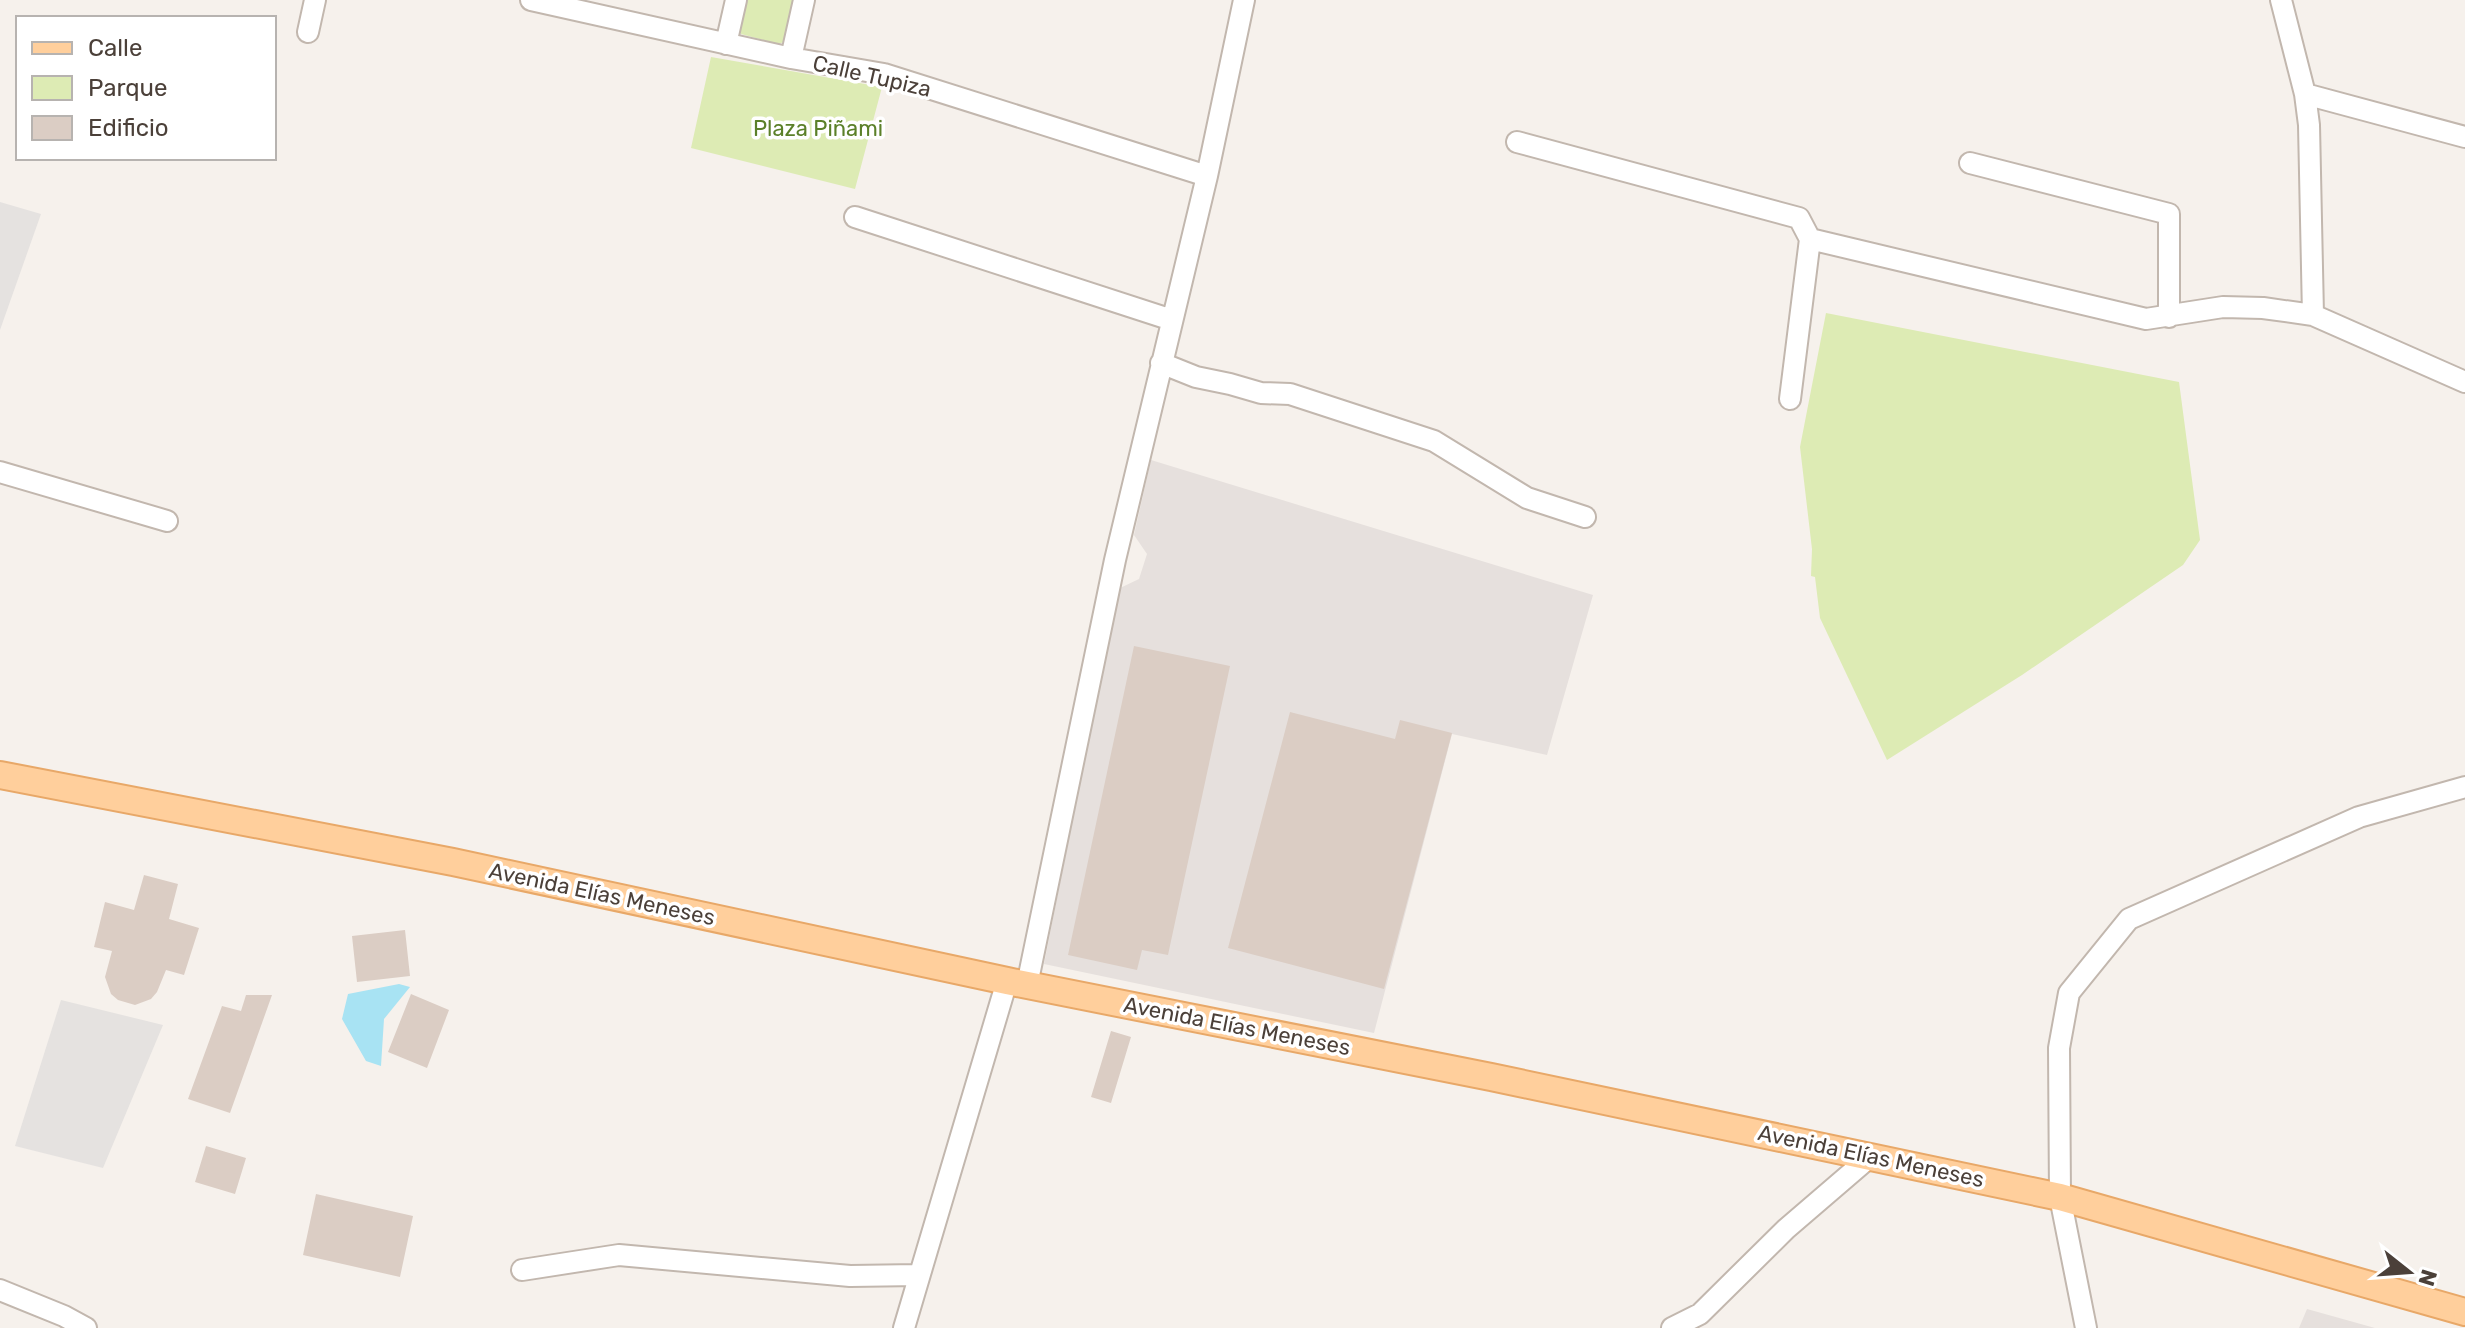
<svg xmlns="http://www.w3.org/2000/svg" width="2465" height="1328" font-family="Rubik,sans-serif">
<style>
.industrial{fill:#e6e0dd}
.green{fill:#ddebb4}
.parking{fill:#e5e2e0}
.water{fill:#a8e3f3}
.building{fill:#dbcdc4}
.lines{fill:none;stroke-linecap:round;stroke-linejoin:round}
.minor-casing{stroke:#c2b7ae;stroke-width:24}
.major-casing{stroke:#e8a868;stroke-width:30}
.minor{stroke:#fff;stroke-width:20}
.major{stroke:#ffcf9c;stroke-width:26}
.labels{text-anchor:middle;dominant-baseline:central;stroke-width:7;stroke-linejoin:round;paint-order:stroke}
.street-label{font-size:22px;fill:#4b4039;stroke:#fff}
.park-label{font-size:22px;fill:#5b8029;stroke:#fff}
</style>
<rect width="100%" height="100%" fill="#f6f1ec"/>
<path class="industrial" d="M1151,460L1593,595L1547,755L1452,734L1374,1033L1044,964L1118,589L1139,579L1147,554L1134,535Z
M2307,1309L2375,1328H2299Z"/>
<path class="green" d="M745,0H795L787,38L784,42L778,44L741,34L738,29Z
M711,57L882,87L855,189L691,148Z
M1826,313L2179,382L2200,540L2183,565L2022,675L1887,760L1820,618L1815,577L1811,576L1812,549L1800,447Z"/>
<path class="parking" d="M0,202L41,214L0,330Z
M61,1000L163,1025L103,1168L15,1146Z"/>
<path class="water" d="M399,984L410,987L384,1019L381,1066L366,1061L342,1019L348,994Z"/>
<path class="building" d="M1134,646L1230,666L1168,955L1142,950L1137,970L1068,955Z
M1290,712L1395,739L1400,720L1452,733L1384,989L1228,948Z
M144,875L178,884L169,919L199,928L184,975L166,970L157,992L151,999L135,1005L118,1000L111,994L105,977L112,951L94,947L105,902L134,910Z
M405,930L410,976L357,982L352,936Z
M411,994L449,1010L427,1068L388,1052Z
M246,995H272L230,1113L188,1099L222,1006L241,1011Z
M1111,1031L1131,1037L1111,1103L1091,1097Z
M206,1146L246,1158L235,1194L195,1182Z
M316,1194L413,1216L400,1277L303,1255Z"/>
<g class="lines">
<defs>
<path id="minor" d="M531,0L791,58L884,74L1207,176
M2281,0L2305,94L2309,125L2313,315L2465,382
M308,32L315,0
M726,44L736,0
M791,58L804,0
M2305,94L2465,137
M1517,142L1799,218L1810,239L1790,399
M1970,163L2169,214V317
M855,217L1172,320
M1810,239L2146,319L2223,307L2263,308L2313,315
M1161,363L1196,377L1230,384L1261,393L1290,394L1434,441L1527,498L1585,517
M0,472L167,521
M1027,985L1115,560L1207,176L1244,0
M522,1270L619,1255L850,1276L918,1275
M0,1290L64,1316L86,1328
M904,1328L1007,981
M1672,1328L1700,1314L1786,1229L1871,1156
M2086,1328L2060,1197L2059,1048L2069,993L2129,919L2359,817L2465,787"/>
<path id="major" d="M0,775L453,862L1007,981L1491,1077L2060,1197L2465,1312"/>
</defs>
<use href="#minor" class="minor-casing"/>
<use href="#major" class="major-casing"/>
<use href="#minor" class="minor"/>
<use href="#major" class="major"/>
</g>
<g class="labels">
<g class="street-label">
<text transform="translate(872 76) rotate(13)">Calle Tupiza</text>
<text transform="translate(602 894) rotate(12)">Avenida Elías Meneses</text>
<text transform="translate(1237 1026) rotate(11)">Avenida Elías Meneses</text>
<text transform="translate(1871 1156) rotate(12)">Avenida Elías Meneses</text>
</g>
<g class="park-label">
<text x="818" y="128">Plaza Piñami</text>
</g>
</g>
<rect x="16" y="16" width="260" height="144" fill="#ffffff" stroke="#b7b3b0" stroke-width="2"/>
<rect x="32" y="42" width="40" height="12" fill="#ffcf9c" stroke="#b7b3b0" stroke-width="2"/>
<text x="88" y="56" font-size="24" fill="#4b4039">Calle</text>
<rect x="32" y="76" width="40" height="24" fill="#ddebb4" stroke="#b7b3b0" stroke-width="2"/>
<text x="88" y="96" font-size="24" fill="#4b4039">Parque</text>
<rect x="32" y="116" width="40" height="24" fill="#dbcdc4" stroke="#b7b3b0" stroke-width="2"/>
<text x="88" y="136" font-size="24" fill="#4b4039">Edificio</text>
<g transform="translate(2409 1272) rotate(107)" stroke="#ffffff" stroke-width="6" paint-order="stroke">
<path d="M0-6L14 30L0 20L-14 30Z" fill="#4b4039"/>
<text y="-12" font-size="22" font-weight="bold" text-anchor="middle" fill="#4b4039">N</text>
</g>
</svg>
